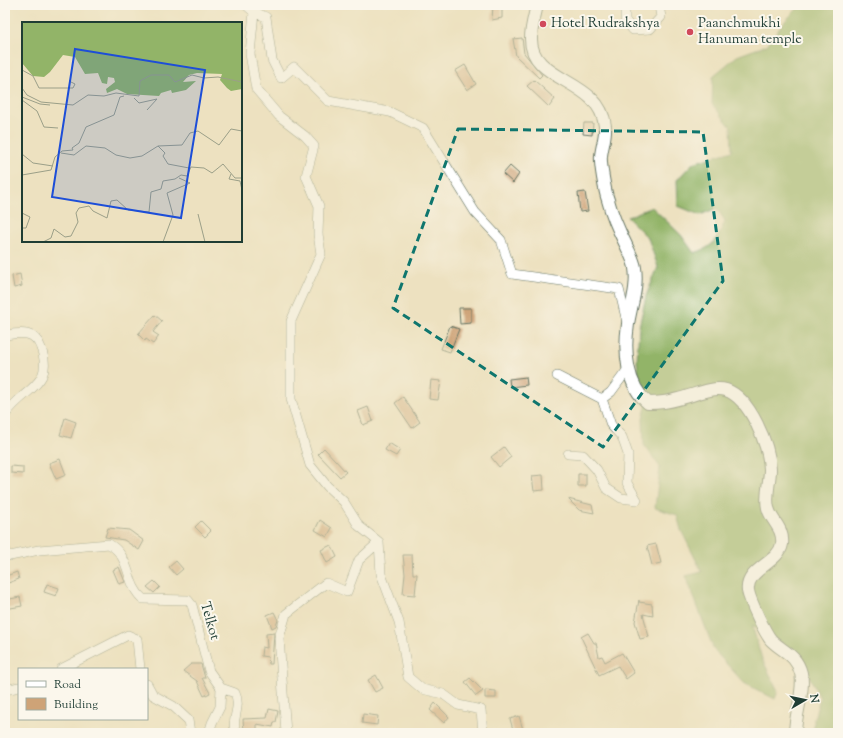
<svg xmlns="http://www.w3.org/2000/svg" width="843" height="738" font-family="'Sorts Mill Goudy',serif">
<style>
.forest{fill:#92b468;stroke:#58784e}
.building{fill:#cea377}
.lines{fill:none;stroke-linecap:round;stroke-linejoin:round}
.street-casing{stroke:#677665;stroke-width:10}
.secondary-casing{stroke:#677665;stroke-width:14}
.street{stroke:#fff;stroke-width:9}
.secondary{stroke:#fff;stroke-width:12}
.marked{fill:none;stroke:#0f766e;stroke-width:3;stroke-dasharray:8 5;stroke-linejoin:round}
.poi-dot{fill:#d1495b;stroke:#fbf7ec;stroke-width:1.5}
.labels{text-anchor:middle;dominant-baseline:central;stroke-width:4;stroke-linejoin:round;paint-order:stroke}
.poi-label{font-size:14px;fill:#1f3d34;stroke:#fbf7ec;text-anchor:start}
.street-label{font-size:14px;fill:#1f3d34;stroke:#fbf7ec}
.inset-road{fill:none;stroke:#9b9f88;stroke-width:1}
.view{fill:#1d4ed8;fill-opacity:0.15;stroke:#1d4ed8;stroke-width:2}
.inset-edge{fill:none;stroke:#1f3d34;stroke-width:2}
</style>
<rect width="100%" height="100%" fill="#fbf7ec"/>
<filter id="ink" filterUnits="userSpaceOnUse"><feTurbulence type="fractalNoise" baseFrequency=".025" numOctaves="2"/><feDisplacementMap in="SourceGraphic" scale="8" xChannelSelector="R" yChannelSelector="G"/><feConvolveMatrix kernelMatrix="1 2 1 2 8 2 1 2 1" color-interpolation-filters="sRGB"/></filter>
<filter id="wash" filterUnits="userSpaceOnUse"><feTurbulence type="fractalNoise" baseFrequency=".012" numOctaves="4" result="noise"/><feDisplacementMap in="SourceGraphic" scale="16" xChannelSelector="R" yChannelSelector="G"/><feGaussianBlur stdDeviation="0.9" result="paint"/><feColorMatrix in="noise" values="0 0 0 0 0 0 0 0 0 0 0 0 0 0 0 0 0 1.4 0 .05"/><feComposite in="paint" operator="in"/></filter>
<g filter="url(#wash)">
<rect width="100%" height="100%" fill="#ede1c0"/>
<path class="forest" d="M798,5H838V733H814V719L820,698L798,653L752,625L762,659L778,691L775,699L744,683L714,650L686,576L702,572L681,530L677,515L655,508L660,467L644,445L643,418L649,397L639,378L637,361L639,327L646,296L658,267L648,238L627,217L652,207L681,235L694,253C714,247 717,240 725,221L717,208L700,215L678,206L677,180L693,163L732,151L731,127L712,104L713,76L737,56L767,45L784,22L799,7Z"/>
<g id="blocks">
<path class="building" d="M493,5H502V18L492,20Z
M522,38L524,53L542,75L539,78L516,56L513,39Z
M465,65L476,84L467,90L455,71Z
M534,80L555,99L549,107L527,86Z
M584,123H593L592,135L583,134Z
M510,166L519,174L513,183L503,174Z
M585,192L588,211L580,212L578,193Z
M20,274L22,286L14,288L12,276Z
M459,308H471V323L460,324Z
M155,315L162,321L153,332L159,336L153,344L146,339L145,341L138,334Z
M450,326L459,329L450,352L441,349Z
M526,377L527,385L510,387L509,379Z
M431,380L441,381L438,400L429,399Z
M403,397L420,422L412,428L395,403Z
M368,407L373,421L363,425L358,411Z
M65,418L76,422L71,438L60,435Z
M389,443L400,450L396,456L385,450Z
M504,447L511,457L499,467L491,457Z
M324,448L346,472L340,477L318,454Z
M60,459L66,475L56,479L49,463Z
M11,466L23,467V474L11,473Z
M578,474H586V486H578Z
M543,475L544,490L534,491L532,476Z
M568,499L592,505L594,513L579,510Z
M320,520L332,528L327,537L315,530Z
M201,521L211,531L205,537L195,527Z
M108,528L129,530L144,541L139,550L124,540L105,537Z
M656,544L661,563L652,565L647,546Z
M331,545L337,557L327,563L321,550Z
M403,555H412L413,574H417L415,595L403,594L405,574Z
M176,561L183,569L176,575L169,567Z
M119,567L125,582L119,584L113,570Z
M17,572L19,579L8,583L6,576Z
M154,581L160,587L154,593L147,587Z
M47,584L59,588L56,596L44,592Z
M20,597L22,606L5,609V600Z
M639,600V602L652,604L653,616L643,614L649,637L640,639L635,622Z
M274,612L278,620L276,626L272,628L267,615Z
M274,633L272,664H269L268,657L261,656L262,647L267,648L266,634Z
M588,633L594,643H596L599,657L602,656L605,662L622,653L634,673L626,679L618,666L599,675L581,637Z
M191,664H201L205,678H202L210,693L204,696L197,681L183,671Z
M376,675L383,688L375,692L368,680Z
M470,678L483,691L476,696L465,682Z
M485,690L496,691V698H485Z
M435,703L449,717L444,723L430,710Z
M269,709L278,711L276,722H274L273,727L257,724V730L244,731L243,719L267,718Z
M363,714L378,716L377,725L362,723Z
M519,716L524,733H514L510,719Z"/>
</g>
</g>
<g filter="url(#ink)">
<use href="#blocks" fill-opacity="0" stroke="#677665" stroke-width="1"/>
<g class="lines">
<defs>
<path id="street" d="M246,5L254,12L266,17L272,60L281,78L294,67L328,101L390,112L423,128L475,212L501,240L512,274L619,289L627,322
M625,5V20L633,30L650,29L661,17L659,6
M254,12L250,54L256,89L279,116L305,136L314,146L306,176L319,206L318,234L321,254L291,321V399L310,465L327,486L344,502L359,526L379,542L359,560L347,592L326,583L286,614L279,638L286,733
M5,335C20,333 35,330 41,348C55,386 23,388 5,415
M557,376L602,399
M568,454L583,455L597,470L606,488L621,498L637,500L627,483L628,454L622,437L611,425L602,399L611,392L628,369
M5,504V527
M379,542L381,574L399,622L408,677L422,689L443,694L458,705L481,710L483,733
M5,551L6,554L10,556L39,550L109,544C132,557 125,584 143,599L188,600L192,605L209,671L221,688L235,693C242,708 230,720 236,733
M61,669L128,635L137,639L140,669
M147,684L153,695L173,706L188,720L190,733
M5,690L19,687
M209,733L212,723L220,707L221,688"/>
<path id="secondary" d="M537,5C535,15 531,27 531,38C530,83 600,78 605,126C606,136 602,146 601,156C600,163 605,192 608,200C612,216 619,231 626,245C629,252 634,260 635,268C638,287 631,305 628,324C624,351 626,385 648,403C659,403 668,402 678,399C692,396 712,386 726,390C750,398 769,445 770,469C770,482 765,496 768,508C771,521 784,528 782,544C779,563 745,569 748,591C750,601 765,633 771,640C783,652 796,654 801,673C805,690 795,714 795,733"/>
</defs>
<use href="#street" class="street-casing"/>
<use href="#secondary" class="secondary-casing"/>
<use href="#street" class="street"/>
<use href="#secondary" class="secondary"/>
</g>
</g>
<path d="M0 0H843V738H0ZM458,129L703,132L723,281L603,447L393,308Z" fill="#ede1c0" fill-opacity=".55" fill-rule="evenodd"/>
<path class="marked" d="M458,129L703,132L723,281L603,447L393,308Z"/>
<g class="poi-dot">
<circle cx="543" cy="24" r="4"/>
<circle cx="690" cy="32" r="4"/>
</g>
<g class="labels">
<g class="poi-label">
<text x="551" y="24">Hotel Rudrakshya</text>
<text x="698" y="24">Paanchmukhi<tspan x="698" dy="16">Hanuman temple</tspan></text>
</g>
<g class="street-label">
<text transform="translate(209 621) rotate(74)">Telkot</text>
</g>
</g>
<g transform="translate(22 22)">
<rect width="220" height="220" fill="#ede1c0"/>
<path d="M220,0V67L209,69L205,66L198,58L200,52L175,51L167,53L161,60L174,59L164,68L150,71L149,68L139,71L137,74L105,72L95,67L85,71L84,67L93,60L92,56L86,55L85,62L80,61L76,51L63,52L53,35L41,33L28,50L22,55L11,54L0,41V1Z" fill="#92b468"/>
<path class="inset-road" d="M0,48L11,54L17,66H51L53,62L49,60M0,66L5,73L19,80L51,83L66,73L82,74L94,71L117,74L118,59L129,53H147L153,60L170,53L182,56L196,55L220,60M0,75L18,82L28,83M112,76L117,81L135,77L125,88M0,78L15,89L22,105L36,106M136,124L160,123L168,111L176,109L197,123L209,107L220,109M39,131L52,133L64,124L83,126L94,133L108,136L120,134L136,124L143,131L141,134L146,142L167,146M0,132L11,141L31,144M209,152L207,157L218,159L220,168M0,153L29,148L33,135L40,129L51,128L50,126L57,121L64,105L92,93L98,75L102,74M0,191L8,195L4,206H0M176,192L183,220M21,220L29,216L32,207L43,215L49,214L56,200L54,191L57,186L67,184L71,189L85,196L89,179L95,178L106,188L127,190L129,170L139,167L141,159L153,157L159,153L165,154L169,145L182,146L190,151L201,142L213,156H220M141,220L151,193L145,171L168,161L157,156"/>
<path class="view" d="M53,27L183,48L159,196L30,175Z"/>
<rect width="220" height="220" class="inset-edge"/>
</g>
<rect width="843" height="738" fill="none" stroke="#fbf7ec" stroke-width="20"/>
<rect x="18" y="668" width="130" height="52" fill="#fbf7ec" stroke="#a3ada2"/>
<rect x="26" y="681" width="20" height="6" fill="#ffffff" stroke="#a3ada2"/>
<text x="54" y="688" font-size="12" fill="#1f3d34">Road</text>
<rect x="26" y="698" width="20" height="12" fill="#cea377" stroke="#a3ada2"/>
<text x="54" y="708" font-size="12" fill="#1f3d34">Building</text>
<g transform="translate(805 700) rotate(81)" stroke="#fbf7ec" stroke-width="3" paint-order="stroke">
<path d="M0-3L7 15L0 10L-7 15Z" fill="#1f3d34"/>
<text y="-6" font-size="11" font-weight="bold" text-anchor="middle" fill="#1f3d34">N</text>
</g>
</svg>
